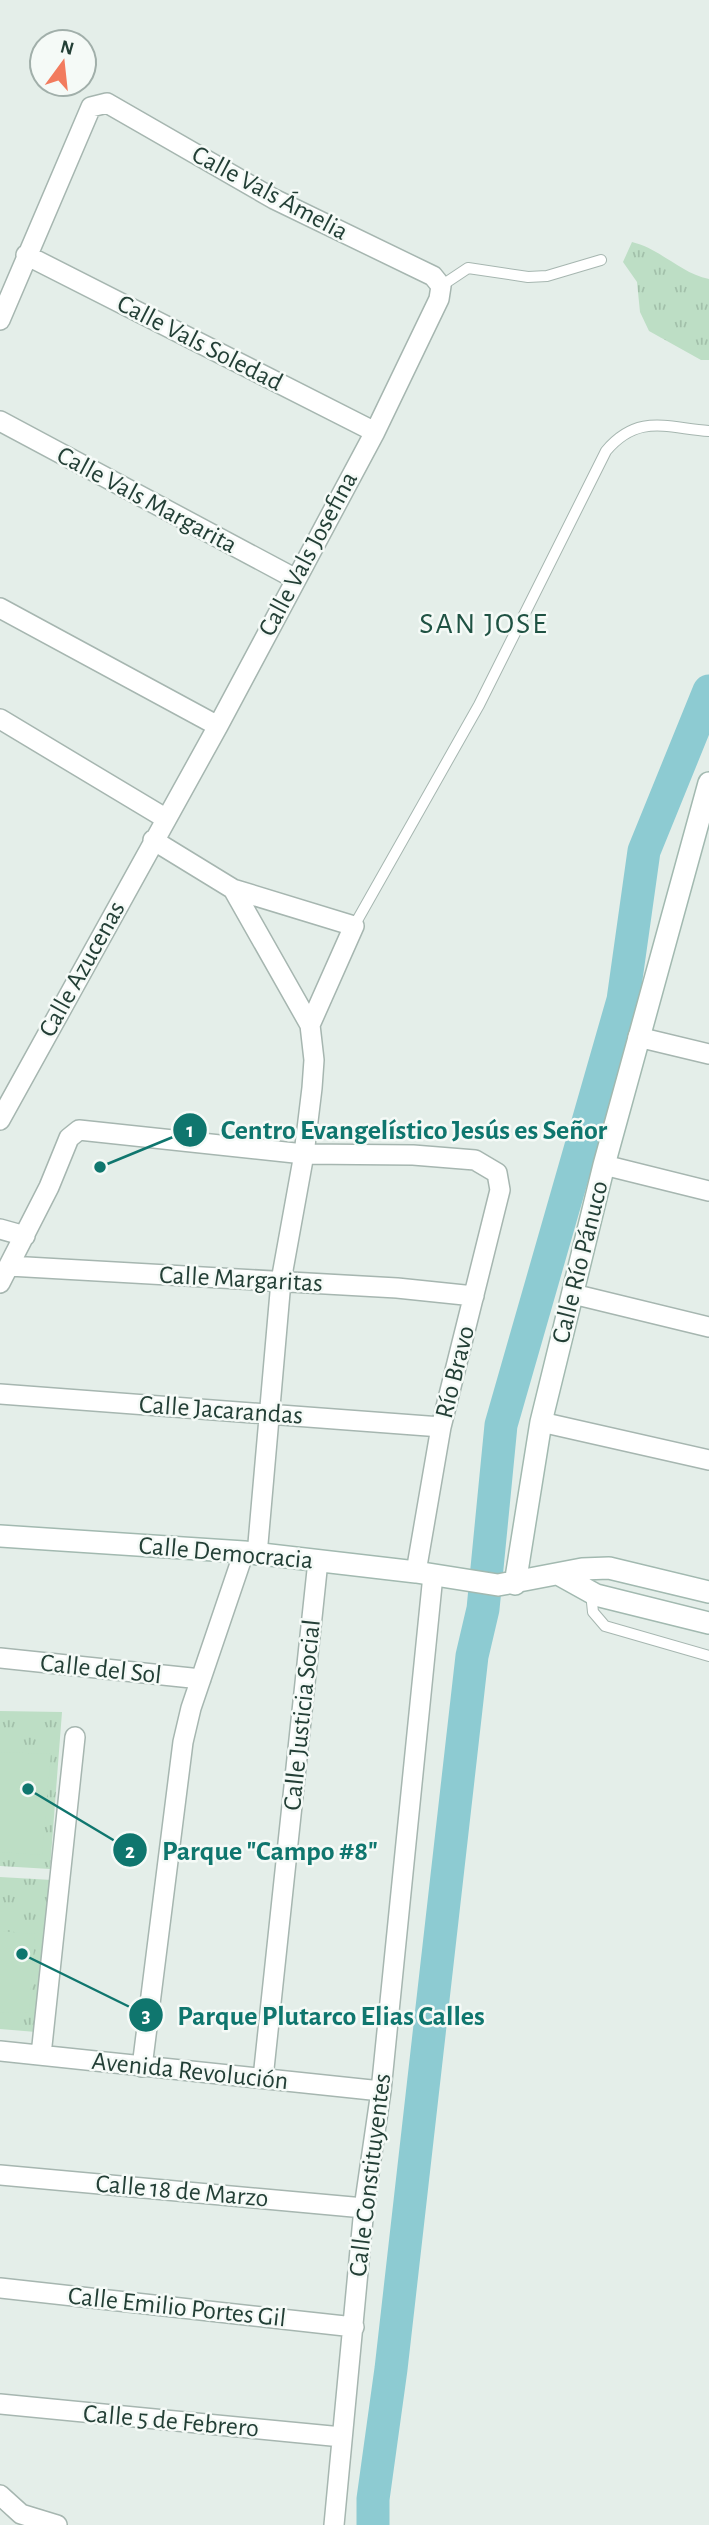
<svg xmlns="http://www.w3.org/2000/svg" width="709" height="2525" font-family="'Alegreya Sans',sans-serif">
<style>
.grass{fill:url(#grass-tufts)}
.pitch{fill:#bddec5}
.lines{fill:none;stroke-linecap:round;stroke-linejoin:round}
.river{stroke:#8dcbd2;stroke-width:33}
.lane-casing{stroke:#a6b6b0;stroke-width:12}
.street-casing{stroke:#a6b6b0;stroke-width:22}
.secondary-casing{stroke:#a2b9b0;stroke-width:24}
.lane{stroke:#fff;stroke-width:10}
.street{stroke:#fff;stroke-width:19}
.secondary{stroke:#fff;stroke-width:21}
.labels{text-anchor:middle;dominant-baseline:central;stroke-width:5;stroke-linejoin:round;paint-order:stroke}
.street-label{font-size:26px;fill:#233f36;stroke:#f5faf7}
.quarter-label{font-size:30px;letter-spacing:2px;fill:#1f5243;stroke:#f5faf7}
.leader{fill:none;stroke:#0f766e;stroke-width:2.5}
.callout-dot{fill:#0f766e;stroke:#f5faf7;stroke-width:2.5}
.mark-label{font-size:21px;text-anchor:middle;font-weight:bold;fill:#fff}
.callout-label{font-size:28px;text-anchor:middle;font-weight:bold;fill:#0f766e;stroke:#f5faf7;stroke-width:5;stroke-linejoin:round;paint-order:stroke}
</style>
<defs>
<pattern id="grass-tufts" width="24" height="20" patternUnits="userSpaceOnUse" patternTransform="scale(1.75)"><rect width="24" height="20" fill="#bddec5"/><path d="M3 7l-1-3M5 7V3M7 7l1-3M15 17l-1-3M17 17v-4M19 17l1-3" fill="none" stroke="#a2c0aa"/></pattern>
</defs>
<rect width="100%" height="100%" fill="#e4eee9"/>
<path class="grass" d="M632,242C661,249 680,273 709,279V360H701L649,331L640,312L637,282L623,262Z
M0,1711L62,1712L50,1869L0,1866Z
M0,1877L52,1880L36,2032L0,2029Z"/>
<path class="pitch" d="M0,1752L51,1754L42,1855L0,1852Z
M0,1931L35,1934L29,2013L0,2012Z"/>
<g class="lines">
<path class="river" d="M373,2525V2499L391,2369L472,1656L483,1609L501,1425L623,1000L644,851L709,691"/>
<defs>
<path id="lane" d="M441,286L468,268L528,277L547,276L601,260
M354,926L479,705L606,451C638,413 667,428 709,431
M591,1593L593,1612L605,1626L709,1656"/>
<path id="street" d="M26,255L375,432
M0,320L91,107L107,103L274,199L433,276L441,286L439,299L375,432L218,726L0,1120
M0,421L294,578
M0,608L218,726
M0,719L165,818
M153,840L233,889L310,1025L314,1060L312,1088L304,1154L281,1281L257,1555
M233,889L354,926L310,1025
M638,1037L709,1054
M604,1165L709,1191
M0,1229L25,1236
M9,1266L397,1288L474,1296
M0,1283L49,1187L69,1138L79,1130L304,1154L413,1155L475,1160L497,1173L500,1190L441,1427L416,1572
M573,1294L709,1327
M0,1394L441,1427
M541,1422L709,1460
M0,1658L201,1679
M0,2051L381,2091
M41,2055L75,1737
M142,2067L183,1742L191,1708L244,1552
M263,2078L318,1561
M0,2175L364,2208
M0,2288L354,2327
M0,2404L342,2437
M0,2495L21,2514L57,2525
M334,2525L364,2208L381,2091L433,1575"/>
<path id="secondary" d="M0,1536L244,1552L416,1572L498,1585L582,1569L609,1568L709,1592
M560,1575L596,1595L709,1623
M515,1584L541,1422L604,1165L709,783"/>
</defs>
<use href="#lane" class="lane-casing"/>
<use href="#street" class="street-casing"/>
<use href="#secondary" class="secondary-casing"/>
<use href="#lane" class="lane"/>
<use href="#street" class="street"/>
<use href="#secondary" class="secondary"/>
</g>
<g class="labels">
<g class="street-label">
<text transform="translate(270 193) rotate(28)">Calle Vals Ámelia</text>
<text transform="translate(200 343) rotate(27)">Calle Vals Soledad</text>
<text transform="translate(147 500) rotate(28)">Calle Vals Margarita</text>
<text transform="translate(308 554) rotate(-62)">Calle Vals Josefina</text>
<text transform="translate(82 969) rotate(-61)">Calle Azucenas</text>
<text transform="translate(580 1262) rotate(-76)">Calle Río Pánuco</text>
<text transform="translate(241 1279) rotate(3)">Calle Margaritas</text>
<text transform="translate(455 1372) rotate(-76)">Río Bravo</text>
<text transform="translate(221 1410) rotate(4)">Calle Jacarandas</text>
<text transform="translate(226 1553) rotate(5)">Calle Democracia</text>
<text transform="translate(101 1669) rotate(6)">Calle del Sol</text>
<text transform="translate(302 1715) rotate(-84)">Calle Justicia Social</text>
<text transform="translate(190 2071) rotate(6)">Avenida Revolución</text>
<text transform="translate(370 2175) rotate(-83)">Calle Constituyentes</text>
<text transform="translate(182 2191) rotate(5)">Calle 18 de Marzo</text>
<text transform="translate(177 2307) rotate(6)">Calle Emilio Portes Gil</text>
<text transform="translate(171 2421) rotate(5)">Calle 5 de Febrero</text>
</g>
<g class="quarter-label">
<text x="484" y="624">SAN JOSE</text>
</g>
</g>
<path class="leader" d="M100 1167L190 1130M28 1789L130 1850M22 1954L146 2015"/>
<g class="callout-dot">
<circle cx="100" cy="1167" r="7"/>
<circle cx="28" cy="1789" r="7"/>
<circle cx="22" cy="1954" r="7"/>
<circle cx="190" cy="1130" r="18"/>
<circle cx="130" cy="1850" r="18"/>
<circle cx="146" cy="2015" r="18"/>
</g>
<g class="mark-label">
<text x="190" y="1137">1</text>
<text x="130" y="1858">2</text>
<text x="146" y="2022">3</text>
</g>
<g class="callout-label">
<text x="414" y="1139">Centro Evangelístico Jesús es Señor</text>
<text x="270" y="1860">Parque "Campo #8"</text>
<text x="331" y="2025">Parque Plutarco Elias Calles</text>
</g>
<g transform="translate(63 63) rotate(15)"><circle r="33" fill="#f5faf7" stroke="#a1afaa" stroke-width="2"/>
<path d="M0-5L12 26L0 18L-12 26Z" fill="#f27b5e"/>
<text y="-10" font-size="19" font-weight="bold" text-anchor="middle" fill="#233f36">N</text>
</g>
</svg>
